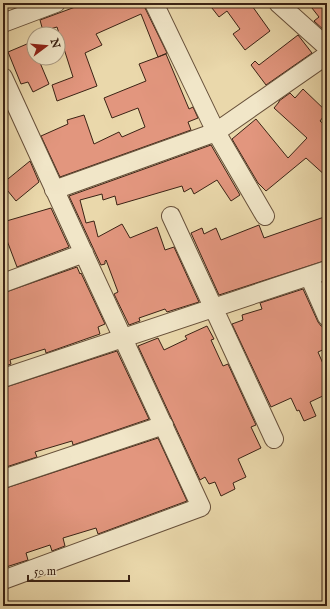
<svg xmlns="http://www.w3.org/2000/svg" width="330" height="609" font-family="'IM FELL English',serif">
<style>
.building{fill:#e2967e;stroke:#3b2315}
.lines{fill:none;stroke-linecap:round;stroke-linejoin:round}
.minor-casing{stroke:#67503a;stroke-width:20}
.minor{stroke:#f1e6c8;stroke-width:18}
</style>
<rect width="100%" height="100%" fill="#ead8ab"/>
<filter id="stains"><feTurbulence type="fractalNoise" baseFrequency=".005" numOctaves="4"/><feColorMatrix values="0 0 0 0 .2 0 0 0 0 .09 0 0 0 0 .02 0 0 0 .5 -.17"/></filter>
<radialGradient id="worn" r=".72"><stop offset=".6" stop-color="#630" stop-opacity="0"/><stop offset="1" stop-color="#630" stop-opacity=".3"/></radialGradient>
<path class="building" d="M86,3H144L145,8L167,53L158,57L141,14L96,34L102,45L85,53L97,86L57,101L52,85L73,77L57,27L43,31L40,20Z
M208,3H250L270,31L245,50L233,34L240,29L227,11L219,17Z
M308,3H327V33L314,21L319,17Z
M298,35L312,53L266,85L251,65L255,61L259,65Z
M34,41V58H38L49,84L33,92L28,82L21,84L8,52Z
M166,54L189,109L193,107L198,118L188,122L191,130L60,177L41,136L68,124L67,120L84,115L94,144L119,132L122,137L145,127L138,108L112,118L104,98L146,81L139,64Z
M303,89L327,112L320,121L327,127V177L306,158L266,191L258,183L232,139L256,119L288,158L307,138L274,108L279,102V101L290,93L295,98Z
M211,145L240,195L231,201L217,180L194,194L191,188L184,192L182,186L117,205L115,196L103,200L102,194L80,200L86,223L94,221L98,237L122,224L130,238L157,227L165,250L174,247L199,302L167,312L165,309L139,318L140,321L129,325L114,294L118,292L106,260L105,261V264L101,265L69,196Z
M30,161L39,182L16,201L3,185V183Z
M51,208L69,247L17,267L3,230V222Z
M327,216V260L219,295L191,233L202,228L204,234L216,228L221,240L259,225L264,238Z
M77,267L80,274L81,273L105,324L98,327L100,334L46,353L45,349L10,360L11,364L3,367V293Z
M303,289L318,322L321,326L327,327V348L318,352L327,373V394L310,402L316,416L304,421L299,410L297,411L291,398L271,407L232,324L243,320L242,315L262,309L260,303Z
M207,326L214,339L211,340L223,366L228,364L256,425L251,427L261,448L238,459L246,477L233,483L235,489L221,496L215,482L209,484L205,477L200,480L138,346L158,338L164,350L187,339L185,336Z
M117,351L149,419L73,445L72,441L35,452L37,457L3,468V388Z
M158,438L187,501L98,534L96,528L63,538L65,546L52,551L50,545L26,553L28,560L3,568V489Z"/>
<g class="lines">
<defs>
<path id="minor" d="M154,3L216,132L265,216
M278,3L327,47
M3,23L56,3
M3,77C68,221 135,363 201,507L3,580
M54,190L216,132L327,55
M171,216L274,439
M309,276L327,317
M3,283L84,253
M3,378L327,270
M3,479L164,425"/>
</defs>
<use href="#minor" class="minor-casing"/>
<use href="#minor" class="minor"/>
</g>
<rect width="330" height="609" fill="none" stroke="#ead8ab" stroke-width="16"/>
<rect x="4" y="4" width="322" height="601" fill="none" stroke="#3b2315" stroke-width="2"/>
<rect x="8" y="8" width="314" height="593" fill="none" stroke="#3b2315"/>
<g transform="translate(46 46) rotate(74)"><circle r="19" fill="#f1e6c8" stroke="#a89880"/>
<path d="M0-3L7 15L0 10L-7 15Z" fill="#8f2418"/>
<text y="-6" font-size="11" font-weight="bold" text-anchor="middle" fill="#3b2315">N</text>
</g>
<path d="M28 575v6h101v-6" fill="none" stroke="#3b2315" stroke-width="2"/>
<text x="34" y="575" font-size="12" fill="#3b2315" stroke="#f1e6c8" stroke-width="3" paint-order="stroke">50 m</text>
<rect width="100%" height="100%" filter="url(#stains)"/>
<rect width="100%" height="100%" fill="url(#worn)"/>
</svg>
